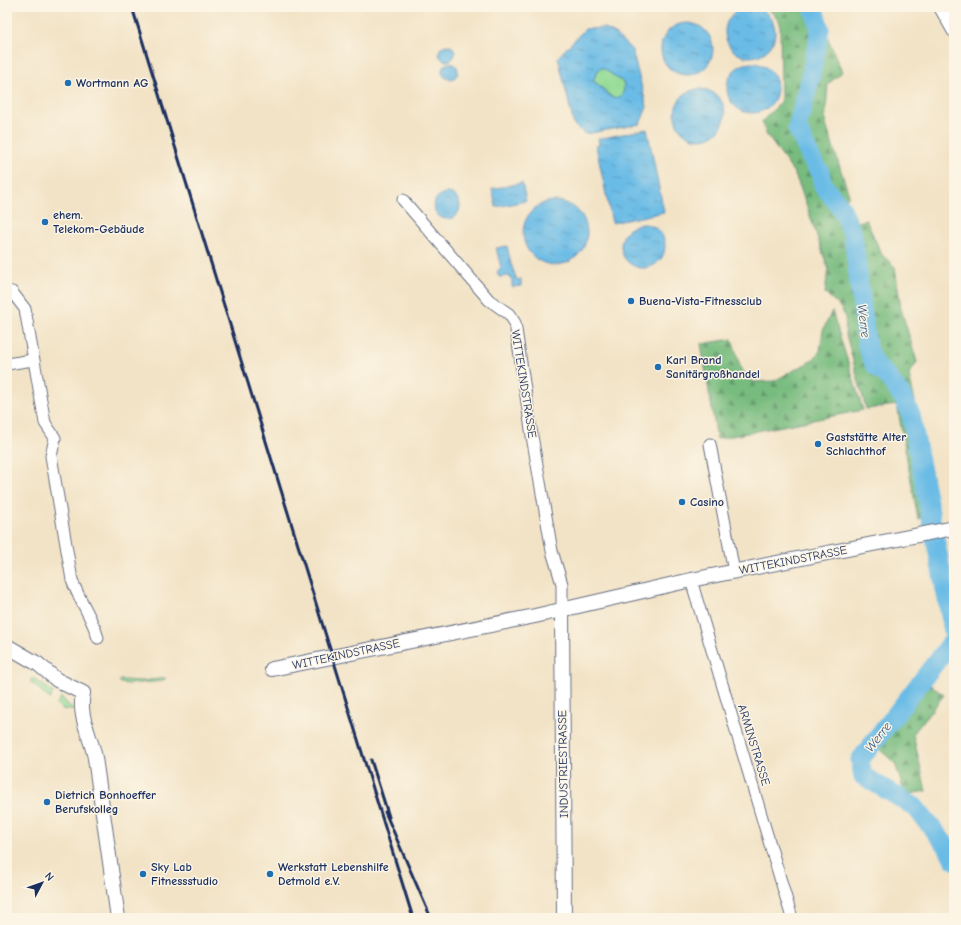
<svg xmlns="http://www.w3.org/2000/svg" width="961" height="925" font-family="'Comic Neue',sans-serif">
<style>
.green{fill:#94db95;stroke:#58857a}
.forest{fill:url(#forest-firs);stroke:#49756e}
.water{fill:url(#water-ripples);stroke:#4376a2;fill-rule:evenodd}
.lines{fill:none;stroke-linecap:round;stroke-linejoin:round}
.river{stroke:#6bbce6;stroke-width:19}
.minor-casing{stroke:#666e82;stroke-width:13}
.tertiary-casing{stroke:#666e82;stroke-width:16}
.minor{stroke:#fff;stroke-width:11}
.tertiary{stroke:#fff;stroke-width:14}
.rail{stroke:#1b2f5e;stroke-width:3}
.poi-dot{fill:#1f6fb2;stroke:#fcf5e5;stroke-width:1.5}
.labels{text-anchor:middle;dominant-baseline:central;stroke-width:3;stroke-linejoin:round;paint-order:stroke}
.poi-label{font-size:12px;font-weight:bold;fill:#1b2f5e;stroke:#fcf5e5;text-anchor:start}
.street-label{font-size:12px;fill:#1b2f5e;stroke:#fcf5e5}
.water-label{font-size:13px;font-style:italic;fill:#335987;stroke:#fcf5e5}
</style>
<defs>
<pattern id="forest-firs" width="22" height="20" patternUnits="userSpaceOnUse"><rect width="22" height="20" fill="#77bb7e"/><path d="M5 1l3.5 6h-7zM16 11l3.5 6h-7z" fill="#61986a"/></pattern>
<pattern id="water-ripples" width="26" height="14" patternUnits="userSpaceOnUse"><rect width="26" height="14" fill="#6bbce6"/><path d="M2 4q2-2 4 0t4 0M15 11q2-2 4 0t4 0" fill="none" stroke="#5799be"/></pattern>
</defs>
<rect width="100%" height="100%" fill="#fcf5e5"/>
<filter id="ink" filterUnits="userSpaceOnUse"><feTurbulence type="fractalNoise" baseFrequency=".025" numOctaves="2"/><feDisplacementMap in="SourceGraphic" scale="8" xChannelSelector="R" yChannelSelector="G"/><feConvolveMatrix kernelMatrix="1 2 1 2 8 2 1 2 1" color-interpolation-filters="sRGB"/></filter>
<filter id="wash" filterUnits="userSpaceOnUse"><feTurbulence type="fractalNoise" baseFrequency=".012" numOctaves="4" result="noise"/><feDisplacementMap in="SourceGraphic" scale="16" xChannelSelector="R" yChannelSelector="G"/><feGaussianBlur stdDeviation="0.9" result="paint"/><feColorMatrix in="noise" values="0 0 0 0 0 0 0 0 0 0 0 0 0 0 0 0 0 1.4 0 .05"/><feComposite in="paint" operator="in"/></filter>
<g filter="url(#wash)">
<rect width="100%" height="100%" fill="#f2e3c6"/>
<path class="green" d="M603,68L624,83V91L620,97L613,98L593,80L599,69Z
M33,678L53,692L50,699L30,681Z
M166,678L163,681L129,684L120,683V680L143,681Z
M61,697L73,710L61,709L57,704Z"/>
<path class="forest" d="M767,7H807L814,24L827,36L842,72L828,84L825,122L849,195L845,200L854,223L866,220L882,255L895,267L901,309L917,362L909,375L932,476L936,514L918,519L897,405L866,409L845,331C848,310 838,305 825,293L828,268L800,187L794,173L766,134L762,121L781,102L780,22Z
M832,311L863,410L717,439L701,344L732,339L741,369L754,382L774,381L813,360L820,351L823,330Z
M928,683L944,695L913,734L926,791L905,795L895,763L879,749L897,723L916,703Z"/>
<path class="water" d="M725 32a25 25 0 1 1 50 0a25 25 0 1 1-50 0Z
M661 49a26 26 0 1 1 52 0a26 26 0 1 1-52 0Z
M604,28L615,34L632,50L647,107L640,124L585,134L574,125L558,57L585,29ZM603,68L624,83V91L620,97L612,98L593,80L599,69Z
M439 53a8 8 0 1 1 16 0a8 8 0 1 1-16 0Z
M442 71a8 8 0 1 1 16 0a8 8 0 1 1-16 0Z
M727 88a25 25 0 1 1 50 0a25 25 0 1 1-50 0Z
M675 114a25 25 0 1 1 50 0a25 25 0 1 1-50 0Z
M647,129L664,212L612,223L596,146L599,145L598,139Z
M522,183L526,201L496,207L492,189Z
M434 206a13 13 0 1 1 26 0a13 13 0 1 1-26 0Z
M523 233a32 32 0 1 1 64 0a32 32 0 1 1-64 0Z
M621 246a22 22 0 1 1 44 0a22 22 0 1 1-44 0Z
M507,246L511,264L517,280L521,279V286L512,287V280L509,276L499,277L497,272L501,267L496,248Z"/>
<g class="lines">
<path class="river" d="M813,7L820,29L810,80L797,128L812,160L820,172L823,185L842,209L853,235L867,347L874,364L887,376L903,398L911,415L954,636
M954,639L860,760L863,776L915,807L948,848L954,860"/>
</g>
</g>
<g filter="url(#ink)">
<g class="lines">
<defs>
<path id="minor" d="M403,200L489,300L509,314L515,323L532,436L552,551L562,584V610
M7,291L12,292L25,309L45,423L55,438L51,456L72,580C79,600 92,617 98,638
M7,364L33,360
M710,444L734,572
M691,580L792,918"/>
<path id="tertiary" d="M941,7L954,30
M562,610L564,918
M7,646L38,664L57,680L83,693C78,717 91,736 95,758L118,918
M272,669L535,616L691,580L954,528"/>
</defs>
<use href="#minor" class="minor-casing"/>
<use href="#tertiary" class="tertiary-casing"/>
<use href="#minor" class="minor"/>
<use href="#tertiary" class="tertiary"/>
<path class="rail" d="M132,7L413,918
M371,760L389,817
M385,812L431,918"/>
</g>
</g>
<g class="poi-dot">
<circle cx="68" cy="83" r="4"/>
<circle cx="45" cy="222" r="4"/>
<circle cx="631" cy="301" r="4"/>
<circle cx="658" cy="367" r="4"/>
<circle cx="818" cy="444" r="4"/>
<circle cx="682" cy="502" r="4"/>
<circle cx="47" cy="802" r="4"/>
<circle cx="143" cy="874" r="4"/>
<circle cx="270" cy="874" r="4"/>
</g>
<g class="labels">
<g class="poi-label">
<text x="76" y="83">Wortmann AG</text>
<text x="53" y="215">ehem.<tspan x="53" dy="14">Telekom-Gebäude</tspan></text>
<text x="639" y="301">Buena-Vista-Fitnessclub</text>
<text x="666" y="360">Karl Brand<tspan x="666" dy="14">Sanitärgroßhandel</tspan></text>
<text x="826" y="437">Gaststätte Alter<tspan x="826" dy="14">Schlachthof</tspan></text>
<text x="690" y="502">Casino</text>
<text x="55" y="795">Dietrich Bonhoeffer<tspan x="55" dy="14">Berufskolleg</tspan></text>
<text x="151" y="867">Sky Lab<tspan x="151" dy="14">Fitnessstudio</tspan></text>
<text x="278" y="867">Werkstatt Lebenshilfe<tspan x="278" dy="14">Detmold e.V.</tspan></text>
</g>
<g class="street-label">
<text transform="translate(524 384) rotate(81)">WITTEKINDSTRASSE</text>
<text transform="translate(793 560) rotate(-11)">WITTEKINDSTRASSE</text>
<text transform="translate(346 654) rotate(-12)">WITTEKINDSTRASSE</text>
<text transform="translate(754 745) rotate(73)">ARMINSTRASSE</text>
<text transform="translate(563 764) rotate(-91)">INDUSTRIESTRASSE</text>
</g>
<g class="water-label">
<text transform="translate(864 321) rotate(83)">Werre</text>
<text transform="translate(878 737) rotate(-52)">Werre</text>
</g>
</g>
<rect width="961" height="925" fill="none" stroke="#fcf5e5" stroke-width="24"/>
<g transform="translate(42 883) rotate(49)" stroke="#fcf5e5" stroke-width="3" paint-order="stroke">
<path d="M0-3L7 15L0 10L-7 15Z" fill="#1b2f5e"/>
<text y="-6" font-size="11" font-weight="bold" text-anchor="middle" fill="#1b2f5e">N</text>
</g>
</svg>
